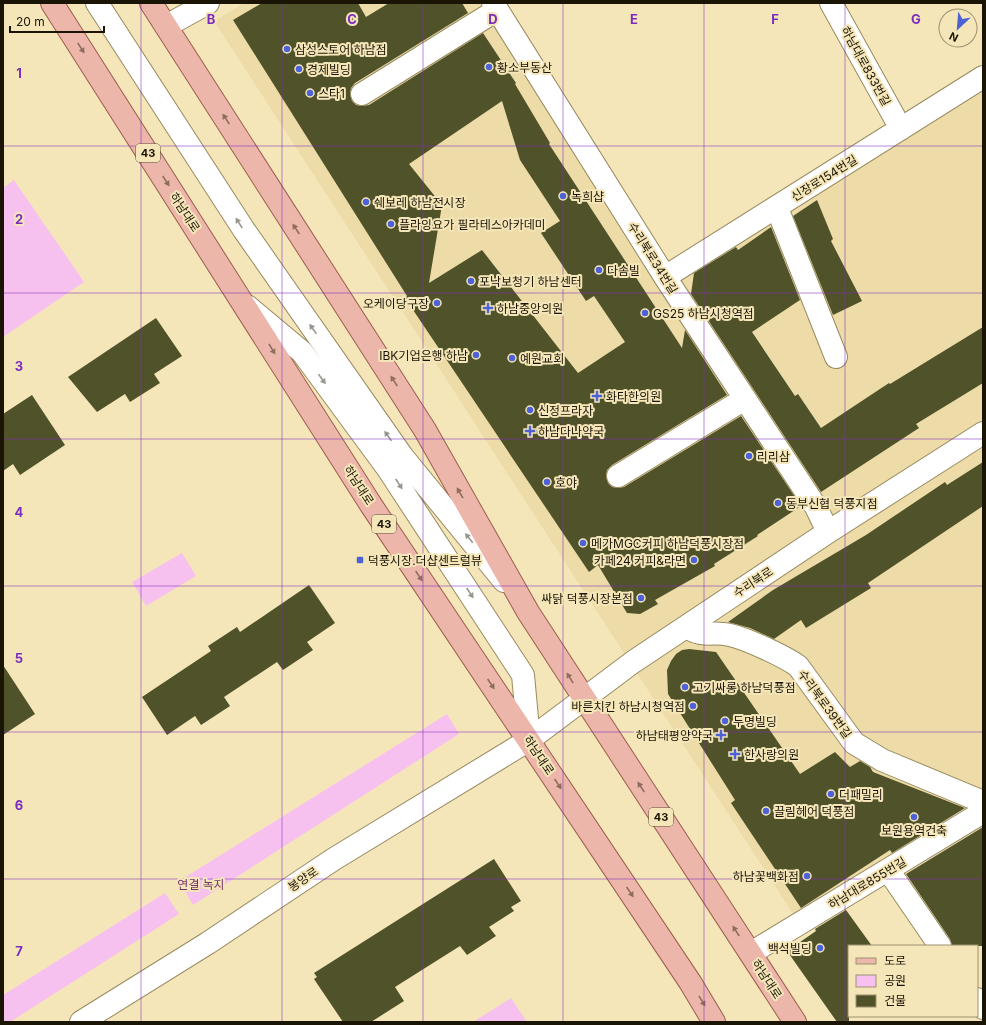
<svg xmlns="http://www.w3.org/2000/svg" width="986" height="1025" font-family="Inter,'Noto Sans KR',sans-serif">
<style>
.built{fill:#eddca7}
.green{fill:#f7c1ef}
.building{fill:#50522a;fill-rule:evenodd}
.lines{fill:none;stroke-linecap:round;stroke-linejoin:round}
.minor-casing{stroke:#988a60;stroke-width:24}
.major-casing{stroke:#9b5d4c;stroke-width:24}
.minor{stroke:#fff;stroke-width:22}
.major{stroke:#edb6ab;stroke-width:22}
.oneway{fill:#8e6d60}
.oneway2{fill:#98958e}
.grid{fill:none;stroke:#7b2cbf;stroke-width:1;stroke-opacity:0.55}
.poi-dot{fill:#4d62d7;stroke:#f5e6b9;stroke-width:1.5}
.labels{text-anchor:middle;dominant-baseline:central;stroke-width:4;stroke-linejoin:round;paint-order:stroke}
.shield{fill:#f5e6b9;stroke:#5c533b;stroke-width:1}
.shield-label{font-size:11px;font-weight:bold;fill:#1a1405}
.poi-label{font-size:12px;fill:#1a1405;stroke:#f5e6b9;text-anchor:start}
.street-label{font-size:12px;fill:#1a1405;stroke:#f5e6b9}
.park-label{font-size:12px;fill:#74336d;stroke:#f5e6b9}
.grid-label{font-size:13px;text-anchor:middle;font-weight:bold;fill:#7b2cbf;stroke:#f5e6b9;stroke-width:4;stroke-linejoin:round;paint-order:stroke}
</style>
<rect width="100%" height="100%" fill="#f5e6b9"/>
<path class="built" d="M244,3H480L663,284L983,84V803L797,920L214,21Z"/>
<path class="green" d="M14,180L84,282L3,337V188Z
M182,553L196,576L146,606L132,582Z
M447,714L459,734L193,905L179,881Z
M165,893L179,914L10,1022H3V995Z
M511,998L527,1022H473Z"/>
<path class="building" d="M262,3H358L366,17L389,3H462L468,13L355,83L351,88L350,94L352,101L356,105L362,106L369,105L483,33L516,83L515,84L550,143L549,144L682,348L685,330L727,395L612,465L607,470L606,476L608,483L612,487L618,488L624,487L741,416L801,506L757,535L758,536L714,564L715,566L655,600L658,604L640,614L627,613L598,565L589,572L405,298L407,296L233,20ZM502,101L520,160L560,221L541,233L586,301L594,296L625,342L578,373L482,250L429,283L442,205L409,164Z
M817,200L833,239L831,241L862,301L833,315L793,216Z
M771,227L800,300L752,332L795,396L798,394L821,428L889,383L890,384L983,327V383L916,424L919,428L821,492L691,294L694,273L736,247L738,250Z
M156,318L182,356L154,374L160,383L130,402L125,394L97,412L68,377Z
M32,395L65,445L20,475L13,464L3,471V414Z
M983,462V506L868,583L871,588L806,628L801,620L774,639L750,628L728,622L773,590L866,535L945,482L947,485Z
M309,585L335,623L307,642L313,650L283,670L277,662L224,697L230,706L201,725L195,716L167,735L142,697L211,651L208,646L237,627L240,632Z
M689,649L716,652L800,774L835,752L850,767L860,761L870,767L873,772L965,808L892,853L890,850L801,908L731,803L735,800L668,694L667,670L671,661L676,654L682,650Z
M3,665L35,714L3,735Z
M983,827V946H952L950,939L906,874Z
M494,859L521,901L511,907L514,911L489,927L496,936L467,955L460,946L395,987L404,1001L371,1022H343L314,979L317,977L314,973Z
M846,910L872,946H849V1022H837L787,951L816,931L815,929Z"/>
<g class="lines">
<defs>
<path id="minor" d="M97,3L244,230L402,456L504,581
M493,3L665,277L816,507L828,532
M831,3L901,129
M166,26L208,3
M362,94L497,10
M777,208L836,357
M665,277L983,77
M247,306L302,352L388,469L523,675L529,740
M618,476L743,400
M686,627C704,638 712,631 730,635C747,639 784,656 798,666L854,743L882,760L983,802
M888,870L940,946
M751,953L983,812
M977,999L983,1008
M81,1022L208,943L334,859L529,740L633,662L828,532L983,433"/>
<path id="major" d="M52,3L371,505L690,982L714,1022
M151,3L425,430L528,612L795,1022"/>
</defs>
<use href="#minor" class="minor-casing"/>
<use href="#major" class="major-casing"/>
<use href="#minor" class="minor"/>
<use href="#major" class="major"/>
</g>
<defs><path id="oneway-solid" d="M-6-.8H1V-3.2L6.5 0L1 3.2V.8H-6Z"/></defs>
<g class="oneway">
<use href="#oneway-solid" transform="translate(81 48) rotate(57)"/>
<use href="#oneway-solid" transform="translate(226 119) rotate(-123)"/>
<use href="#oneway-solid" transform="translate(166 181) rotate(57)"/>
<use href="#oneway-solid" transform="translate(296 229) rotate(-123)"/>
<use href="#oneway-solid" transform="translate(272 349) rotate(59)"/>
<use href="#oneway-solid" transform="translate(394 381) rotate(-123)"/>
<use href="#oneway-solid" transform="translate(460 493) rotate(-120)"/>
<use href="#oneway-solid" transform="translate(419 576) rotate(56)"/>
<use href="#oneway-solid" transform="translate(570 678) rotate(-122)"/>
<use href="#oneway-solid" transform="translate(491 684) rotate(56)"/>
<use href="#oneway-solid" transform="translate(558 784) rotate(56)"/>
<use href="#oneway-solid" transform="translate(641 787) rotate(-123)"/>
<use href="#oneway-solid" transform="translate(630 892) rotate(56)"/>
<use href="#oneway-solid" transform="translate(736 931) rotate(-123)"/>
<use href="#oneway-solid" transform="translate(702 1001) rotate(59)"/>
</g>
<g class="oneway2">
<use href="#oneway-solid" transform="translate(239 223) rotate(-123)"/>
<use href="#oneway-solid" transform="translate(313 329) rotate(-125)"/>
<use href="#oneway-solid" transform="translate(322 379) rotate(54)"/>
<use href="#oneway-solid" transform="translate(388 436) rotate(-125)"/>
<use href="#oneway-solid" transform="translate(399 484) rotate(57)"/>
<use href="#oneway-solid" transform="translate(469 538) rotate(-129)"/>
<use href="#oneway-solid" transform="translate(470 593) rotate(57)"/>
</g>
<path class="grid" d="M141,3V1022M282,3V1022M423,3V1022M563,3V1022M704,3V1022M845,3V1022M3,146H983M3,293H983M3,439H983M3,586H983M3,732H983M3,879H983"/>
<g class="poi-dot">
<circle cx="287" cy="49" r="4"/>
<circle cx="489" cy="67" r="4"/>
<circle cx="299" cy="69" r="4"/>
<circle cx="310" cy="93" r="4"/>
<circle cx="563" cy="196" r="4"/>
<circle cx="366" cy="202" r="4"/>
<circle cx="391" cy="224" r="4"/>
<circle cx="599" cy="270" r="4"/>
<circle cx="471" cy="281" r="4"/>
<circle cx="437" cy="303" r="4"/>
<path d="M486 302h4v4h4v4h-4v4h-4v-4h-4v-4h4z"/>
<circle cx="645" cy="313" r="4"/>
<circle cx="476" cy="355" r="4"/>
<circle cx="512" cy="358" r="4"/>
<path d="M595 390h4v4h4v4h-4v4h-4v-4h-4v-4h4z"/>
<circle cx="530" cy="410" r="4"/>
<path d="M528 425h4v4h4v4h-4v4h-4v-4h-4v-4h4z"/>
<circle cx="749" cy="456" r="4"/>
<circle cx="547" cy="482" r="4"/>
<circle cx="778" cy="503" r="4"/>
<circle cx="583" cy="543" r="4"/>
<rect x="356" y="556" width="8" height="8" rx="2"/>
<circle cx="694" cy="560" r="4"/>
<circle cx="641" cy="598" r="4"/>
<circle cx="685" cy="687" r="4"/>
<circle cx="693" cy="706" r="4"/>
<circle cx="725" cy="721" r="4"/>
<path d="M719 729h4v4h4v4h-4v4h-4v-4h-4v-4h4z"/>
<path d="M733 748h4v4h4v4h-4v4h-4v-4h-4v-4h4z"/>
<circle cx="831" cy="794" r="4"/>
<circle cx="766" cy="811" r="4"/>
<circle cx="914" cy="817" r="4"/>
<circle cx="807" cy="876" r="4"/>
<circle cx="820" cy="948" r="4"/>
</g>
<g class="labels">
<g class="shield">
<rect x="136" y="144" width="24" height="18" rx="3"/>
<rect x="372" y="515" width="24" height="18" rx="3"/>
<rect x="649" y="808" width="24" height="18" rx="3"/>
</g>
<g class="shield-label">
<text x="148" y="153">43</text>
<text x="384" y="524">43</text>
<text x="661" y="817">43</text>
</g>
<g class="poi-label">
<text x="295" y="49">삼성스토어 하남점</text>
<text x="497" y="67">황소부동산</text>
<text x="307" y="69">경제빌딩</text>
<text x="318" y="93">스타1</text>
<text x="571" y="196">녹희샵</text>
<text x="374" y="202">쉐보레 하남전시장</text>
<text x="399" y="224">플라잉요가 필라테스아카데미</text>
<text x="607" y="270">다솜빌</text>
<text x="479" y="281">포낙보청기 하남센터</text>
<text x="429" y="303" text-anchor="end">오케이당구장</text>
<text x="497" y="308">하남중앙의원</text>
<text x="653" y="313">GS25 하남시청역점</text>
<text x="468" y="355" text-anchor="end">IBK기업은행 하남</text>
<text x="520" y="358">예원교회</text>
<text x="606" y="396">화타한의원</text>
<text x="538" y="410">신정프라자</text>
<text x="538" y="431">하남다나약국</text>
<text x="757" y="456">리리삼</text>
<text x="555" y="482">호야</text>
<text x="786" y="503">동부신협 덕풍지점</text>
<text x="591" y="543">메가MGC커피 하남덕풍시장점</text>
<text x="368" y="560">덕풍시장.더샵센트럴뷰</text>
<text x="686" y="560" text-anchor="end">카페24 커피&amp;라면</text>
<text x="633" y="598" text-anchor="end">싸닭 덕풍시장본점</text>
<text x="693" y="687">고기싸롱 하남덕풍점</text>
<text x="685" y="706" text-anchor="end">바른치킨 하남시청역점</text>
<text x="733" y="721">두명빌딩</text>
<text x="713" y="735" text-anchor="end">하남태평양약국</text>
<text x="744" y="754">한사랑의원</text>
<text x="839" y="794">더패밀리</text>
<text x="774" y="811">끌림헤어 덕풍점</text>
<text x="914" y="830" text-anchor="middle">보원용역건축</text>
<text x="799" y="876" text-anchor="end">하남꽃백화점</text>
<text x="812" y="948" text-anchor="end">백석빌딩</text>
</g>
<g class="street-label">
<text transform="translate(866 66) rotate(61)">하남대로833번길</text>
<text transform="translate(824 178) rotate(-32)">신장로154번길</text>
<text transform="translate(185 212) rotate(57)">하남대로</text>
<text transform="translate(653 258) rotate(58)">수리북로34번길</text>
<text transform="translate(359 485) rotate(57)">하남대로</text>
<text transform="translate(753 582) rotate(-33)">수리북로</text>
<text transform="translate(825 704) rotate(54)">수리북로39번길</text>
<text transform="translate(539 755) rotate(56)">하남대로</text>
<text transform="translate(303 879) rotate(-34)">봉양로</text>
<text transform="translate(867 883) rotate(-31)">하남대로855번길</text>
<text transform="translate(767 979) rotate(57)">하남대로</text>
</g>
<g class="park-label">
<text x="201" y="884">연결 녹지</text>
</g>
</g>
<g class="grid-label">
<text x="211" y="24">B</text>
<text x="352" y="24">C</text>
<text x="493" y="24">D</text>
<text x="634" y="24">E</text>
<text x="775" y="24">F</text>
<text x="916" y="24">G</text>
<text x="19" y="78">1</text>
<text x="19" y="224">2</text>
<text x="19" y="371">3</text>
<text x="19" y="517">4</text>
<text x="19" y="663">5</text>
<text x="19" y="810">6</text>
<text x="19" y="956">7</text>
</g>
<rect width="986" height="1025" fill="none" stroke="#1a1405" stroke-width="8"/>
<rect x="848" y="945" width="130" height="72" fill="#f5e6b9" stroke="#9d9271"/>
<rect x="856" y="958" width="20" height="6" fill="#edb6ab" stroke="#9d9271"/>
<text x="884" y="965" font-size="12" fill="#1a1405">도로</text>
<rect x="856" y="975" width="20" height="12" fill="#f7c1ef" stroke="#9d9271"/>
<text x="884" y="985" font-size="12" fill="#1a1405">공원</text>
<rect x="856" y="995" width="20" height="12" fill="#50522a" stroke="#9d9271"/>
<text x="884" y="1005" font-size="12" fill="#1a1405">건물</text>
<g transform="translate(958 28) rotate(206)"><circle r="19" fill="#f5e6b9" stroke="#9d9271"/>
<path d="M0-3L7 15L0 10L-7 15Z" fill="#4d62d7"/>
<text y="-6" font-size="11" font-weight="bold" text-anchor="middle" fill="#1a1405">N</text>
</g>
<path d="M10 26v6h94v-6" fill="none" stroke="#1a1405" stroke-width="2"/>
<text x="16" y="26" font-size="12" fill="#1a1405" stroke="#f5e6b9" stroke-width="3" paint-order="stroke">20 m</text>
</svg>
